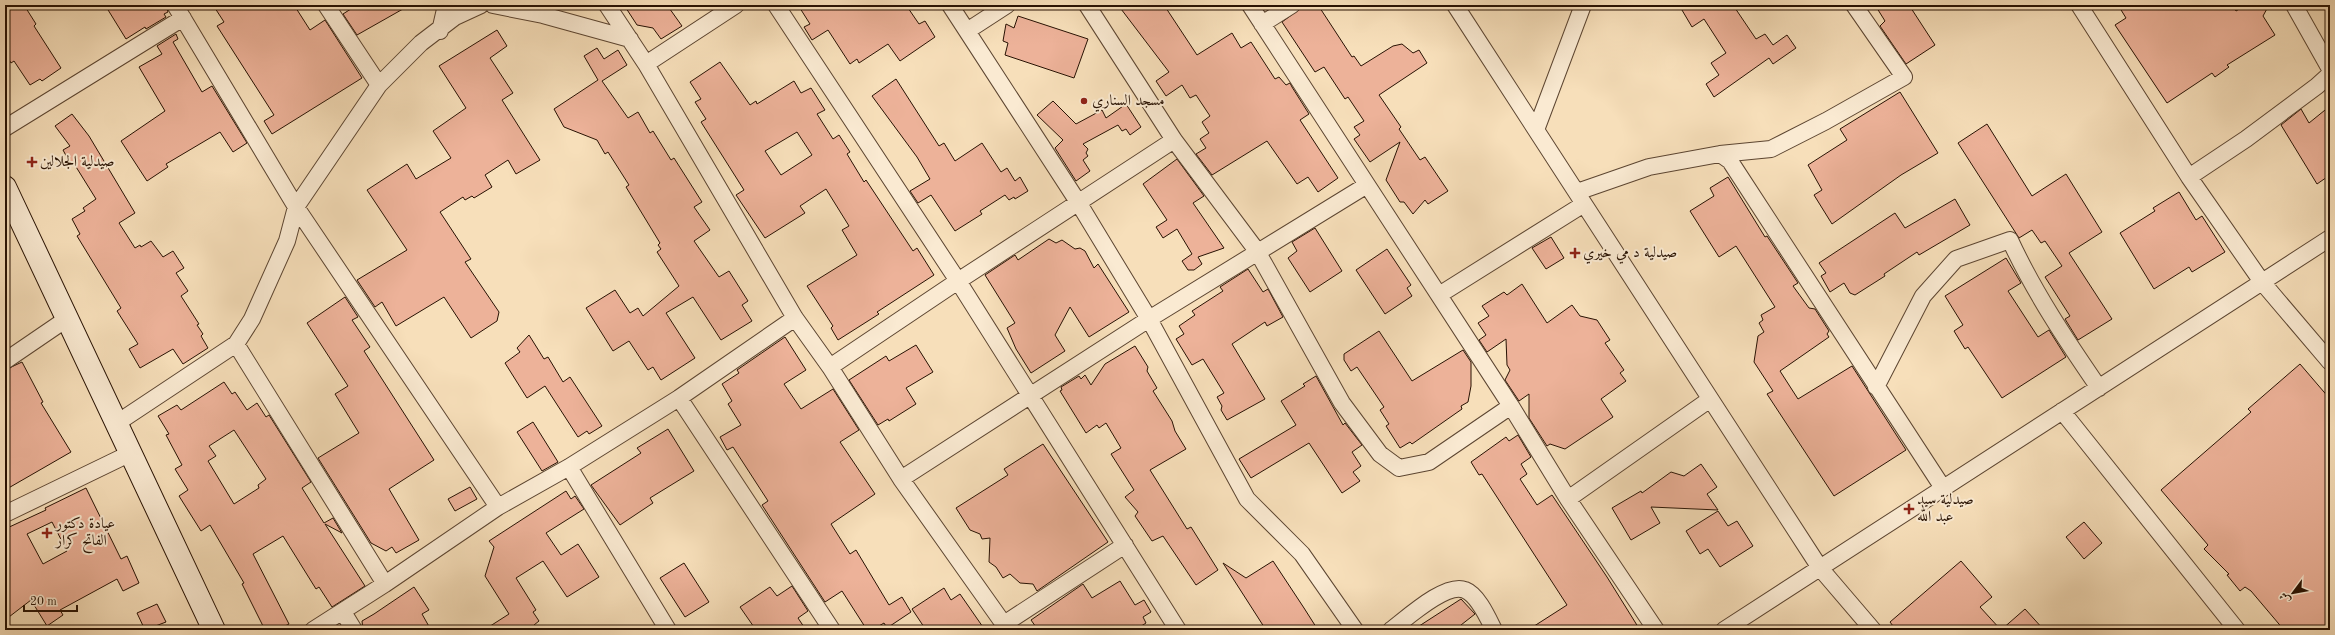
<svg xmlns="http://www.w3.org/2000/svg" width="2335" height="635" font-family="'Old Standard TT',Amiri,serif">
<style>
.building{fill:#edb299;stroke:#281203;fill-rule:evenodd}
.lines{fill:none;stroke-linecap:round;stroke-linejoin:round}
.street-casing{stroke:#5c4531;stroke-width:18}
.secondary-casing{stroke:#281203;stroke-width:24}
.street{stroke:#faead2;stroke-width:16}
.secondary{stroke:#faead2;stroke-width:22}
.poi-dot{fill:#8f2418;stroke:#faead2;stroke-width:1.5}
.labels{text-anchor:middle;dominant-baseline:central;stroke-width:4;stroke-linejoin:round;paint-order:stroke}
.poi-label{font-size:15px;fill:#281203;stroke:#faead2;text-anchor:start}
</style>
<rect width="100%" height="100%" fill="#f7dfba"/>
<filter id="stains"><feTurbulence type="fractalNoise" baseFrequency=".005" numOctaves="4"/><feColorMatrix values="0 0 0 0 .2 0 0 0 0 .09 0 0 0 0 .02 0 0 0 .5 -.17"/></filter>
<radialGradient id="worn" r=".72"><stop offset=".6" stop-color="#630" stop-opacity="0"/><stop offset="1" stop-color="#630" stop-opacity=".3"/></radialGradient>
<path class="building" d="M5,5H24L36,24L34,26L61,68L42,81L40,79L30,85L14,61L11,63L5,53Z
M105,5H166L168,12L164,14L166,17L146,29L145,27L126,39Z
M213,5H294L310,30L325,20L362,78L272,134L264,121L274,115L217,26L224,22Z
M357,5H410L357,35L343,14Z
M624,5H667L682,26L661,39L653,28L637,25Z
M798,5H906L919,24L925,21L935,37L900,61L888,44L859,63L857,59L850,64L828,30L812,40L804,27L810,24Z
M1118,5H1164L1197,55L1232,33L1241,48L1251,42L1275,79L1279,77L1286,85L1290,83L1292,87L1309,114L1300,120L1338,178L1318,192L1308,177L1297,184L1267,141L1212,175L1196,154L1206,148L1200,139L1209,133L1202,122L1210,116L1196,95L1190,98L1182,85L1166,96L1156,81L1169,72Z
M1305,5H1318L1352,57L1354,56L1361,66L1393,46L1402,44L1413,53L1419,50L1427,63L1379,95L1401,127L1399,129L1420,160L1425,157L1448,191L1428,204L1425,200L1413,214L1404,202H1400L1386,180L1400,142L1370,162L1354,139L1360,135L1354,127L1364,121L1348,97L1345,99L1324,67L1315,72L1282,22Z
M1679,5H1733L1756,39L1765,34L1773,45L1787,35L1796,48L1773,64L1769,58L1714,97L1706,84L1719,75L1711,63L1726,53L1704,19L1692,27Z
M1875,5H1909L1935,45L1906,64L1880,26L1885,21Z
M2118,5H2232L2236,11L2246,5H2269L2263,16L2275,35L2227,65L2229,67L2215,77L2212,73L2167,103L2115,25L2126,18Z
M1018,16L1088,39L1074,78L1005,55L1008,43L1003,41L1006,24L1014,28Z
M497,30L507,46L490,58L513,93L502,100L540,160L516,174L508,160L485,175L492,187L474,198L472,196L465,200L463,197L440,212L471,259L465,262L499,312L497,321L471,338L444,297L396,326L382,302L375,307L357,280L407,250L367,190L407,164L416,179L451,158L433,131L466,108L439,66Z
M176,34L178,39L173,42L202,92L212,86L247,143L233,152L220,132L166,164L168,167L147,181L121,141L165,111L139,67L162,54L157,46Z
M597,48L604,59L618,50L627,65L602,81L628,118L638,112L650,133L653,131L671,160L674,158L702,202L694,207L710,230L694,241L719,277L729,271L748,301L742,305L752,321L721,340L693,297L666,313L695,358L661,380L653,367L648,370L629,341L613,351L586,308L615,290L630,313L638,308L643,316L679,286L657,252L661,249L658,245L660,243L626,187L629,185L608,152L605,154L597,140L564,127L554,109L598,80L584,56Z
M720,62L750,105L756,101L757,104L794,81L801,93L811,88L825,110L817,114L833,139L839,135L850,152L847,154L864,182L866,180L913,251L917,248L934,275L877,312L879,314L838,340L831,328L833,326L807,286L857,255L842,230L849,226L826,189L800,206L805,213L765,238L736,195L744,190L701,122L706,119L695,102L701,99L690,82ZM797,132L812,155L781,175L765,151Z
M896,79L939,146L944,143L955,161L982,143L1001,172L1007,168L1015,181L1020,177L1028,191L1015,199L1014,197L1009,200L1005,195L980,211L982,214L955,231L931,195L918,203L910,191L930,179L917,157L872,96Z
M1900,92L1938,153L1901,175L1832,224L1814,195L1822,190L1808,165L1847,140L1840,129Z
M1053,101L1076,124L1102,110L1106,118L1126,104L1141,127L1130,135L1126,129L1122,131L1118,125L1083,144L1088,149L1086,153L1088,156L1083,160L1090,171L1076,181L1055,148L1063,140L1037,115Z
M2330,106V175L2317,184L2281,125L2301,109L2309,123Z
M72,114L89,136L135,213L119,223L135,248L140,245L141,247L151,241L163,257L173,251L184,268L176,273L188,291L181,296L199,324L197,325L203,334L201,336L208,348L183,364L173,349L140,368L129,349L138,344L117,311L121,308L77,236L80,234L72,219L85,211L83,208L96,199L73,162L70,163L63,150L70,146L55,126Z
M1987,124L2032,196L2066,174L2102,232L2069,253L2112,319L2078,340L2065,319L2070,316L2045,277L2062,266L2045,241L2041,243L2032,230L2019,238L1958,143Z
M1177,159L1204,196L1193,203L1224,248L1198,257L1202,264L1194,270H1188L1182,261L1192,254L1177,229L1163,238L1156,227L1167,220L1143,184Z
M1728,177L1765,237L1767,236L1798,283L1793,286L1809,308L1815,309L1829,331L1827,334L1829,337L1780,371L1798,399L1852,366L1906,450L1834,496L1767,394L1773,391L1754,362L1758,336L1764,332L1759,323L1763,320L1761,315L1775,307L1736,246L1719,257L1690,211L1714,196L1710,188Z
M2179,192L2196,220L2202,216L2225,252L2192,272L2189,267L2154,289L2120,233L2155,211L2153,208Z
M1955,199L1970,225L1919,255L1917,252L1884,274L1885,276L1855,295L1850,293L1844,283L1830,292L1821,276L1826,273L1819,263L1895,213L1905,228Z
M1315,228L1342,271L1310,292L1288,258L1297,251L1292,242Z
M1551,237L1564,258L1546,269L1532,248Z
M1049,239L1056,243L1062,240L1075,249L1080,248L1085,251L1094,268L1098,264L1129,312L1089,337L1070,307L1055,335L1065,351L1031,373L1016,349L1007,328L1015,323L985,275L1015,255L1018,260Z
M1387,249L1411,285L1407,288L1412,296L1385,314L1356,270Z
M2006,258L2021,283L2008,291L2038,337L2049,330L2066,357L2002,398L1968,347L1965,349L1954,331L1963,325L1945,296Z
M1248,269L1263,292L1268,289L1283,317L1267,326L1265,322L1232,344L1265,399L1227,420L1221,410L1222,406L1217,397L1224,393L1203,359L1192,365L1176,339L1184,334L1179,326L1195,315L1192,311L1223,291L1220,287Z
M1522,284L1547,323L1572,305L1580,316L1597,320L1610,340L1605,343L1624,370L1620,373L1626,381L1601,399L1613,417L1565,449L1550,444L1547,446L1529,418V394L1519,401L1505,380L1510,370L1507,365L1506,339L1487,352L1479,340L1486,335L1478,323L1489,316L1482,306L1504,292L1507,295Z
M345,297L358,317L352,320L370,347L364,351L434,460L389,489L419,540L396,553L392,547L386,551L371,543L318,458L359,433L335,394L348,386L307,323Z
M1379,331L1412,381L1463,350L1471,362V386L1468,402L1461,406L1462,409L1412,444L1410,442L1400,448L1386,426L1389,424L1380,410L1384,407L1357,367L1351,371L1344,360V354Z
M529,335L544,359L548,357L563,382L570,377L602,426L589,434L587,431L578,437L545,386L527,398L505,363L520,352L517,348Z
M785,337L806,370L784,384L801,409L833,389L859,430L840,442L875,494L831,524L850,554L856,550L889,605L902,597L911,612L887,628L884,623L872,630H867L842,591L825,602L762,505L768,501L733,447L727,450L720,437L741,425L728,404L732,401L722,384L739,373L737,370Z
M916,345L933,372L906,388L916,404L889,421L888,419L878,425L849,380L886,356L889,361Z
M1135,346L1148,367L1147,371L1157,388L1153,391L1172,421L1175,431L1186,449L1150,470L1187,529L1191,527L1218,570L1196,585L1163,536L1152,541L1135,516L1138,512L1125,497L1134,490L1111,454L1121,448L1106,423L1099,428L1097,425L1086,433L1060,391L1062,390L1061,387L1079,376L1081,379L1085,375L1091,385L1105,364Z
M22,362L43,402L41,403L71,452L5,490V370Z
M2300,364L2330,399V630H2284L2251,591L2245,587L2240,591L2227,575L2229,574L2204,549L2208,545L2161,490L2251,412L2248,409Z
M1316,376L1343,425L1345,423L1362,445L1352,452L1361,466L1353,472L1360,481L1342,493L1309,443L1251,478L1239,459L1296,425L1281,401L1305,386L1303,384Z
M224,382L232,394L235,392L247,410L257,403L266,417L269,415L311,482L302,488L324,523L333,518L342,533L325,524L365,586L332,607L319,587L316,589L283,536L253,554L289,624L277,630H265L242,584L244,583L210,525L201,531L179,496L188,490L175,469L182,465L166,435L169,434L158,416L177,405L181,410ZM234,430L266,479L258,485L259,488L234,504L208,461L216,456L209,446Z
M533,422L558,462L542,471L517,432Z
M668,429L694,471L650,498L653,503L620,525L591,485L641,453L637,448Z
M1518,435L1531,457L1521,464L1527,474L1520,479L1537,505L1552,495L1607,577L1640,630H1528L1567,605L1482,474L1479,475L1471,462L1506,437L1509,441Z
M1043,444L1108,542L1037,591L1033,584L1020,583L1010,574L1003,578L996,567L989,562L990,538L982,539L980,534L970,530L956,508L1008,475L1004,469Z
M1701,464L1717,487L1707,494L1718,510L1651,507L1660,523L1631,540L1612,508L1641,491L1642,493L1671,472L1684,476Z
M470,487L477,499L455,511L448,499Z
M86,488L121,559L127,556L139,583L123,591L117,579L60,610L63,615L47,626L31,600L5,620V529L46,510L45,508ZM52,522L67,551L43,564L27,534Z
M566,491L571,499L575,496L584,509L546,533L561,555L578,544L599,577L567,597L543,561L516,578L536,610L533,612L539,621L534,625L537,630H484L509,614L485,576L494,547L489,541Z
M1718,511L1728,526L1737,521L1753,546L1720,567L1708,549L1700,554L1686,531Z
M2084,522L2102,543L2084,559L2066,537Z
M1273,561L1304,608L1318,630H1266L1223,563L1246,578Z
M1961,561L1992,597L1980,607L2001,630H1896L1890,622Z
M684,563L709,602L685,617L660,578Z
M1120,581L1135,605L1144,600L1151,612L1143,617L1146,623L1135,630H1038L1031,620L1083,584L1092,598Z
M792,586L808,611L798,618L806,630H756L740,607L770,587L777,596Z
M414,587L429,610L422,614L431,630H363L362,621L374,614Z
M944,588L951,600L960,594L985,630H926L912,609Z
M1461,599L1475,614L1461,625L1464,630H1413Z
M157,604L166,622L145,630L137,613Z
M2025,609L2044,630H2001Z"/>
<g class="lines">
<defs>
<path id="street" d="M175,5L296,207L498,507
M326,5L379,85
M493,5L543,15L630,39
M607,5L646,64L795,318L830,367L901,479L1008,630
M776,5L958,281L1178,630
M950,5L1078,202L1149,319L1247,499L1302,554L1355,630
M1087,5L1174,140L1257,251L1342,403L1380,454L1399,468L1429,462L1511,406
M1250,5L1511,406L1568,499L1656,630
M1455,5L1820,568L1873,630
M2079,5L2189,177L2262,282L2330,362
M2294,5L2330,69
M1262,24L1292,5
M440,31L446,5
M967,31L1007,5
M646,64L736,5
M5,128L183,18
M1536,130L1583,5
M1720,154L1771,149L1826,121L1904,77L1854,5
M2189,177L2246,139L2317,86L2328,76L2330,70
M1577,192L1649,167L1720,154L1730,161L1943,488
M1439,295L1584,204
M236,344L385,584
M5,361L68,318
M830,367L958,281L1174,140
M1876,387L1923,296L1956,259L2010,240C2034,292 2066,340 2099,388
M679,398L832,630
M2062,411L2237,630
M117,423L236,344L252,319L287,241L296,207L379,85L421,43L455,17L481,5
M569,467L668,630
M901,479L1149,319L1367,185
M1568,499L1709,400
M5,514L131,453
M343,612L354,630
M1004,624L1125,545
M313,630L385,584L498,507L569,467L679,398L795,318
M1391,630C1407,618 1446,582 1465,590C1478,595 1488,618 1494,630
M1724,630L2330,238"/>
<path id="secondary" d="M5,187L214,630"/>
</defs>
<use href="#street" class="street-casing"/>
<use href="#secondary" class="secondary-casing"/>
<use href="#street" class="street"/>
<use href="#secondary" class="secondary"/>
</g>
<g class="poi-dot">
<circle cx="1084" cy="101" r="4"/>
<path d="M30 156h4v4h4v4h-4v4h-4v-4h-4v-4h4z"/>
<path d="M1573 247h4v4h4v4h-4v4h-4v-4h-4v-4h4z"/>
<path d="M1907 503h4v4h4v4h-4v4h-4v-4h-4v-4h4z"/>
<path d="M45 527h4v4h4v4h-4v4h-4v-4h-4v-4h4z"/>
</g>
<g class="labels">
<g class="poi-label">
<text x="1092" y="101">مسجد السناري</text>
<text x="40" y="162">صيدلية الجلالين</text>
<text x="1583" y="253">صيدلية د مي خيري</text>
<text x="1917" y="500">صيدلية سيد<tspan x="1917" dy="17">عبد الله</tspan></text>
<text x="56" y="524">عيادة دكتور<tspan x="56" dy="17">الفاتح كرار</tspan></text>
</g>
</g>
<rect width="2335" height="635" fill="none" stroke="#f7dfba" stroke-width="20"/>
<rect x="6" y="6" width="2323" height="623" fill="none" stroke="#281203" stroke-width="2"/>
<rect x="10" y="10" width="2315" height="615" fill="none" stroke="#281203"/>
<g transform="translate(2293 593) rotate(238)" stroke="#faead2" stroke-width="3" paint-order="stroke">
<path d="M0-3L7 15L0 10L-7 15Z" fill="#281203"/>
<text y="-6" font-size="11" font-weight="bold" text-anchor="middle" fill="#281203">ش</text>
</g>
<path d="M24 605v6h53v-6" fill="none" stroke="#281203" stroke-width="2"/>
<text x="30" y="605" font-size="12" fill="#281203" stroke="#faead2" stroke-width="3" paint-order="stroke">20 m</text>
<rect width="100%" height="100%" filter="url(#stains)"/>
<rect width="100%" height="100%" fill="url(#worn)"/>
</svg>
